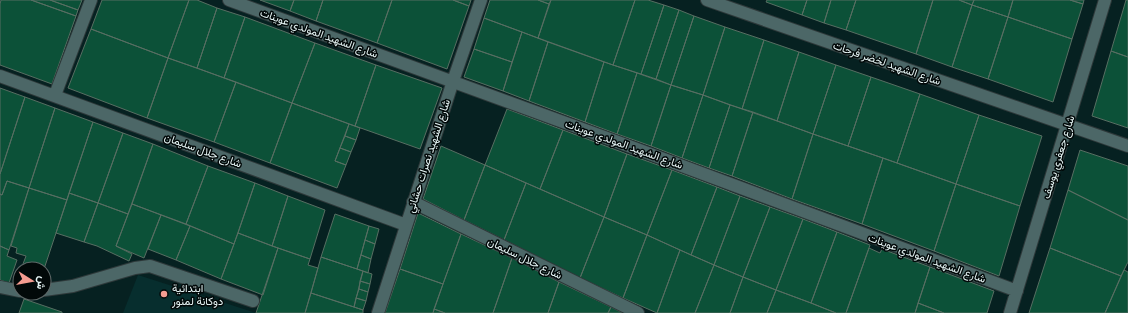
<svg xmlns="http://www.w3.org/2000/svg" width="1128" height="313" font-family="'PT Serif',Vazirmatn,serif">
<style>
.built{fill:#072e2e}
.building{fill:#0c5138;stroke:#576e62}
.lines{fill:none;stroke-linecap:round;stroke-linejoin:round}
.minor-casing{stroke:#2e393a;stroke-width:14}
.minor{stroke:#4c6767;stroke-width:12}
.poi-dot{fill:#f59c91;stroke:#020909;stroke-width:1.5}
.labels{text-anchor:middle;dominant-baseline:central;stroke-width:3;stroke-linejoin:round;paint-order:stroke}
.street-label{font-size:11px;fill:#e8f7f7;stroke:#020909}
.poi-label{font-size:11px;fill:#e8f7f7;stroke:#020909;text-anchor:start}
</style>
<rect width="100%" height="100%" fill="#062121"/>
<path class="built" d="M138,275L256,313H123Z"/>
<path class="building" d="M1,0H31L76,16L52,84L0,65V4Z
M31,0H50L78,10L76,16Z
M50,0H82L78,10Z
M102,0H189L168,58L91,29Z
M189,0H197L217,8L197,68L168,58Z
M260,0H294L290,11Z
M294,0H323L316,21L290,11Z
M323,0H392L377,43L316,21Z
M392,0H453L469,6L447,69L377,43Z
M453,0H471L469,6Z
M490,0H538L549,4L538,38L484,18Z
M538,0H551L549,4Z
M551,0H635L613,65L538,38Z
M635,0H648L664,5L641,74L613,65Z
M767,0H807L802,15L766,2Z
M807,0H831L824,23L802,15Z
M831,0H856L846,30L824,23Z
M856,0H933L916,54L846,30Z
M933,0H959L972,5L952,67L916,54Z
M959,0H974L972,5Z
M974,0H1013L1008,17L972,5Z
M1013,0H1070L1083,4L1072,39L1008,17Z
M1070,0H1084L1083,4Z
M1126,0H1128V57L1111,51Z
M664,5L679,10L656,79L641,74Z
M972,5L1008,17L988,79L952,67Z
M217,8L245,17L224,78L197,68Z
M679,10L694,16L671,85L656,79Z
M694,16L725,27L703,95L671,85Z
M245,17L315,43L292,103L224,78Z
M1008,17L1072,39L1053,102L988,79Z
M484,18L522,32L512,62L474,49Z
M725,27L764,40L742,109L703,95Z
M91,29L168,58L147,118L68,88Z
M522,32L548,42L529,101L503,91Z
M764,40L799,52L777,121L742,109Z
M548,42L604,62L585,122L529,101Z
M315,43L376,65L355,126L292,103Z
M474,49L512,62L503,91L464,77Z
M1111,51L1128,57V128L1092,116Z
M799,52L836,65L813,134L777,121Z
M168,58L236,82L214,142L147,118Z
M604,62L637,73L617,134L585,122Z
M376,65L442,88L420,149L355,126Z
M836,65L871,77L848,146L813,134Z
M637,73L671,85L651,146L617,134Z
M871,77L920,94L897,163L848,146Z
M236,82L292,103L270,163L214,142Z
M671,85L703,95L682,158L651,146Z
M0,88L25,97L0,174Z
M920,94L979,115L956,184L897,163Z
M703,95L730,105L709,168L682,158Z
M25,97L55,108L29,188L7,181L2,195L0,194V174Z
M292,103L349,124L335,161L346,165L337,188L270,163Z
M730,105L753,112L732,176L709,168Z
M55,108L93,122L67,200L29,188Z
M507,109L563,130L540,189L485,165Z
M753,112L813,134L792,199L732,176Z
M979,115L1042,136L1020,206L956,184Z
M93,122L123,133L98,203L69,193Z
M349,124L360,128L356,140L345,136Z
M563,130L627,154L604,217L540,189Z
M123,133L153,144L128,214L98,203Z
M813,134L883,158L862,224L792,199Z
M345,136L356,140L351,152L340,148Z
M153,144L208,166L186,224L132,204Z
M441,146L485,165L464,220L423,199Z
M340,148L351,152L346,165L335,161Z
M1080,150L1128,166V220L1068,190Z
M627,154L672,170L647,235L604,217Z
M883,158L956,184L934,251L862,224Z
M485,165L526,183L504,240L464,220Z
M208,166L255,183L234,244L186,224Z
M672,170L717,187L691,255L647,235Z
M7,181L29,188L9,250L0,246V194L2,195Z
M255,183L288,196L272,246L238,233Z
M526,183L604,217L580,278L504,240Z
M956,184L1020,206L999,276L934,251Z
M717,187L740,196L714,265L691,255Z
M29,188L67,200L44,269L23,264L26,256L16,253L17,248L11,246Z
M1068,190L1128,220V262L1121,276L1050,248Z
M69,193L98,203L84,242L56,233Z
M288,196L325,210L310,259L272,246Z
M740,196L770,207L743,277L714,265Z
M98,203L128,214L116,246L132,254L129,261L97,246L84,242Z
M132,204L161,215L144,258L116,246Z
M770,207L803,219L776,290L743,277Z
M418,213L461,234L443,284L400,269Z
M335,214L369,226L357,269L321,257Z
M161,215L190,226L176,260L148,249Z
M604,217L647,235L623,298L580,278Z
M803,219L837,232L811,303L776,290Z
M190,226L234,244L221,279L176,260Z
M369,226L379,229L375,244L365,240Z
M837,232L870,245L846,313H836L811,303Z
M238,233L278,248L263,295L221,279Z
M461,234L512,258L493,313H445L434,309Z
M647,235L680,250L657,313L623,298Z
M365,240L375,244L371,259L361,255Z
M0,246L9,250L7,256L17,260L9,283L0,280Z
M278,248L310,259L308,265L318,268L305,313H256Z
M869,248L880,253L882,249L930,267L915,313H846Z
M1050,248L1121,276L1105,313H1029Z
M680,250L714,265L695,313H657Z
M361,255L371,259L368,273L357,269Z
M321,257L363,271L354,307L311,293Z
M512,258L559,282L548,313H493Z
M714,265L743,277L730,313H695Z
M930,267L994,291L987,313H944L918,303Z
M400,269L443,284L433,313H385Z
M1124,270L1128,272V313H1105Z
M363,271L372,274L370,284L360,281Z
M743,277L776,290L767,313H730Z
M360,281L370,284L368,292L359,289Z
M559,282L611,307L608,313H548Z
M359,289L368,292L366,301L356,298Z
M776,290L811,303L836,313H767Z
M311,293L363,310V313H305Z
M356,298L366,301L363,310L354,307Z
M24,299L62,312V313H19Z
M918,303L944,313H915Z
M611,307L623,313H608Z
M434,309L445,313H433Z"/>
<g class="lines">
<defs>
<path id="minor" d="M229,0L626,145L1017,291
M707,0L1128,146
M0,76L406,225
M55,95L91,0
M413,202L638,313
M0,287L20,291
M44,290L73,286L135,268L150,266L253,301
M378,313L453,81L481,0
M1010,313L1105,0"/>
</defs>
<use href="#minor" class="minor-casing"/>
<use href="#minor" class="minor"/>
</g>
<circle class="poi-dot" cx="164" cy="294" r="4"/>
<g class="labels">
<g class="street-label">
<text transform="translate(319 33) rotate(20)">شارع الشهيد المولدي عوينات</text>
<text transform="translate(887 63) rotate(19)">شارع الشهيد لخضر فرحات</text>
<text transform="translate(624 144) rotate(20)">شارع الشهيد المولدي عوينات</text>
<text transform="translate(203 150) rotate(20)">شارع جلال سليمان</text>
<text transform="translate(428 156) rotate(-72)">شارع الشهيد نصرات حشاني</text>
<text transform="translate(1058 157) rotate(-73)">شارع جعفري يوسف</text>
<text transform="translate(525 258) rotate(26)">شارع جلال سليمان</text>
<text transform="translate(927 258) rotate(20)">شارع الشهيد المولدي عوينات</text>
</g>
<g class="poi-label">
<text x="172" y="288">ابتدائية<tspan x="172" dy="13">دوكانة لمنور</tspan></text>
</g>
</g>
<g transform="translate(32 281) rotate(101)"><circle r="19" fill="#020909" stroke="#5e6868"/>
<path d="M0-3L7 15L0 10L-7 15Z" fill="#f59c91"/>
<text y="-6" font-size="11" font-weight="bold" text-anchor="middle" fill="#e8f7f7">ش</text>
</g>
</svg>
